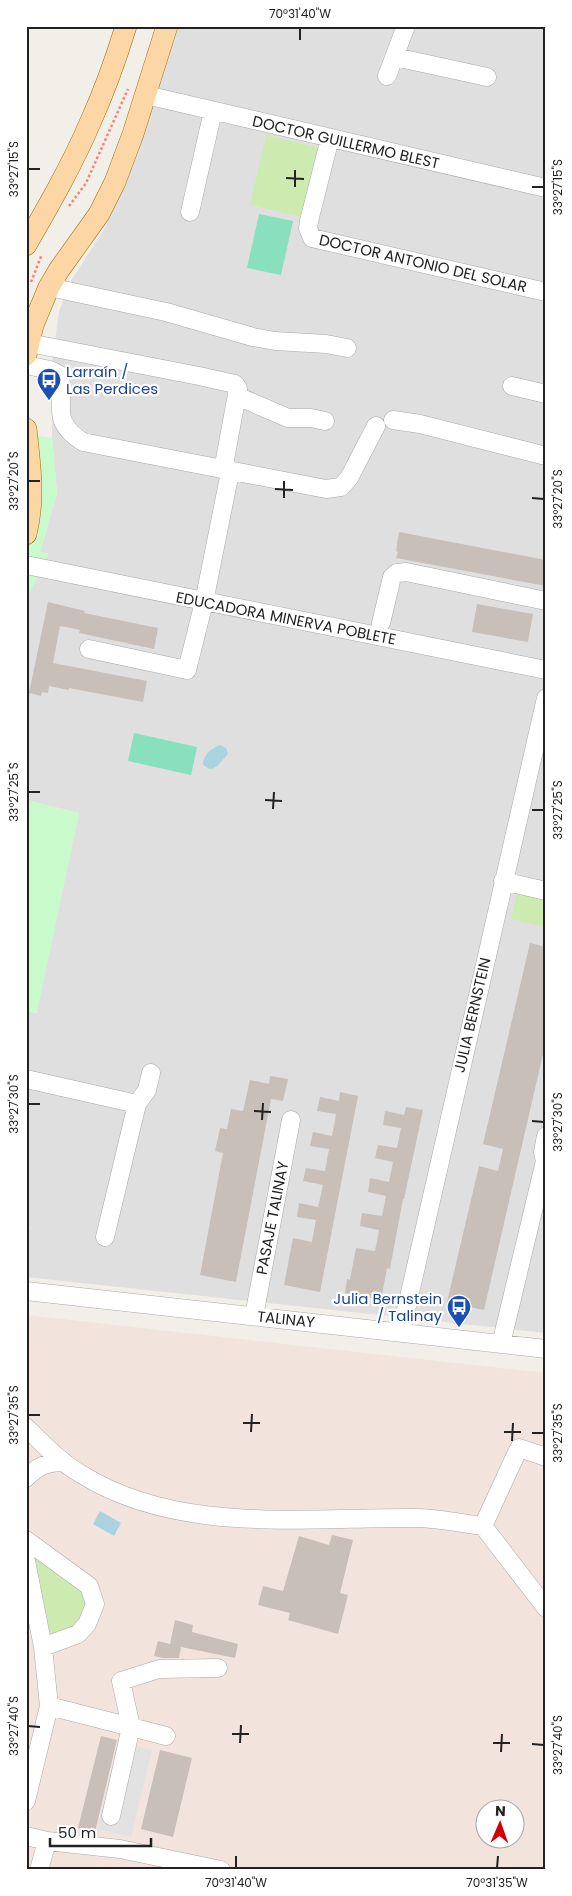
<svg xmlns="http://www.w3.org/2000/svg" width="572" height="1896" font-family="Poppins,sans-serif">
<style>
.residential{fill:#e0dfdf}
.military{fill:#f3e3dd;fill-rule:evenodd}
.grass{fill:#cdebb0}
.park{fill:#c8facc}
.pitch{fill:#88e0be}
.parking{fill:#e2e2e2}
.water{fill:#aad3df}
.building{fill:#c7bfb8}
.lines{fill:none;stroke-linecap:round;stroke-linejoin:round}
.minor-casing{stroke:#a9a9a9;stroke-width:19}
.major-casing{stroke:#a06b00;stroke-width:22}
.path{stroke:#fa8072;stroke-width:2.5;stroke-dasharray:2.5 2.5;stroke-linecap:butt}
.minor{stroke:#fff;stroke-width:18}
.major{stroke:#fcd6a4;stroke-width:21}
.ticks{fill:none;stroke:#222;stroke-width:2}
.labels{text-anchor:middle;dominant-baseline:central;stroke-width:4.5;stroke-linejoin:round;paint-order:stroke}
.street-label{font-size:15px;fill:#222;stroke:#fff}
.transit-label{font-size:15px;fill:#164399;stroke:#fff;text-anchor:start}
.neatline{fill:none;stroke:#222;stroke-width:2}
.ticks-label{font-size:12px;text-anchor:middle;fill:#222}
</style>
<rect width="100%" height="100%" fill="#f2efe9"/>
<path class="residential" d="M179,26H546V1333L26,1277V1242L30,1226L26,1224V1010L36,1013L79,813L26,800V600L48,555L40,552L57,493L52,438V363L59,312L69,284L105,228L136,149Z"/>
<path class="military" d="M26,1315L546,1373V1870H26ZM484,1808H514V1838H484Z"/>
<path class="grass" d="M266,135L319,148L302,217L250,205Z
M517,893L546,900V927L511,919Z
M31,1553L82,1588L88,1602L77,1626L54,1638L50,1633Z"/>
<path class="park" d="M26,434L52,438L57,493L40,552L49,554L26,600Z
M26,800L79,813L37,1013L26,1010Z"/>
<path class="pitch" d="M259,214L293,221L281,275L247,268Z
M134,733L197,747L191,775L128,761Z"/>
<path class="parking" d="M118,1742L152,1750L131,1837L97,1829Z"/>
<path class="water" d="M220,745L226,748L228,754C220,762 213,776 203,764C203,755 212,748 220,745Z
M100,1511L121,1523L114,1536L93,1524Z"/>
<path class="building" d="M399,532L546,560V586L396,558L398,552L396,551Z
M48,602L85,611L84,613L158,628L154,649L79,633L80,630L60,626L53,663L147,681L143,702L69,688V690L49,686L48,693L42,692L41,696L29,693Z
M477,604L533,614L528,642L472,632Z
M530,943L546,947V1041L484,1310L447,1302L479,1166L498,1171L503,1149L483,1144Z
M270,1076L288,1079L283,1101L271,1099L236,1282L200,1275L223,1153L215,1151L220,1128L227,1129L231,1109L243,1111L250,1080L269,1084Z
M340,1092L358,1096L320,1292L284,1285L293,1238L312,1242L316,1220L297,1217L299,1203L318,1207L323,1185L303,1181L306,1168L325,1171L329,1149L310,1146L313,1132L332,1136L336,1114L317,1111L320,1097L339,1101Z
M406,1107L423,1110L404,1199H403L390,1269L387,1268L381,1300L345,1293L347,1279L350,1280L356,1248L375,1251L379,1230L360,1226L362,1213L382,1216L386,1196L368,1192L370,1178L389,1182L393,1162L375,1158L378,1145L397,1148L401,1128L383,1125L385,1111L404,1115Z
M332,1535L353,1540L340,1593L348,1595L338,1634L288,1620L290,1613L258,1605L263,1586L283,1591L299,1536L329,1545Z
M175,1620L193,1625L192,1632L238,1644L235,1658L181,1647L179,1658H163L154,1656L158,1641L170,1644Z
M101,1736L117,1740L95,1832L78,1828Z
M160,1750L192,1758L173,1837L141,1829Z"/>
<g class="lines">
<defs>
<path id="minor" d="M395,57L487,77
M387,76L406,26
M146,95L546,188
M330,138L309,221L308,228L312,238L546,292
M190,212L213,111
M49,287L166,312L253,337L275,341L326,344L347,348
M29,343L199,376L235,384L238,389L223,470
M26,365L50,370L60,375C65,407 50,421 83,442L326,489L341,487L349,478L376,426
M512,386L546,394
M237,396L288,418H311L325,421
M393,420L420,424L546,456
M26,565L546,670
M381,623L392,577L397,573L406,572L546,601
M89,649L187,670L204,602L228,482
M503,881L546,891
M26,1079L137,1104
M105,1237L137,1104L147,1090L151,1073
M26,1291L546,1349
M254,1316L291,1120
M401,1332L546,698
M501,1344L545,1161L543,1152L546,1136
M26,1427C43,1444 60,1462 81,1474C178,1535 306,1517 415,1518C437,1518 460,1523 483,1526L546,1608
M26,1478C38,1466 47,1462 64,1462
M483,1526L519,1448L546,1457
M26,1540L89,1586L95,1604L87,1624L78,1634L43,1647
M26,1561L43,1647L49,1706L26,1801
M49,1706L166,1736
M111,1816L131,1727L121,1681L159,1669L218,1668
M26,1836L47,1841L39,1870
M47,1841L120,1849L221,1870"/>
<path id="major" d="M26,245C49,205 72,165 90,123C104,92 116,59 126,26
M26,355L33,325L49,287L59,270L99,214L115,182L133,134L167,26
M26,429C30,465 35,499 26,534"/>
</defs>
<use href="#minor" class="minor-casing"/>
<use href="#major" class="major-casing"/>
<path class="path" d="M69,206L86,183L128,89
M31,282L42,254"/>
<use href="#minor" class="minor"/>
<use href="#major" class="major"/>
</g>
<path class="ticks" d="M300,40V28M28,169H40M286,178L304,179M295,187V170M532,187H544M28,481H40M275,489L293,490M284,498V481M532,498L544,499M28,792H40M265,800L282,801M273,809L274,792M532,810H544M28,1104H40M254,1111L271,1112M262,1120L263,1103M532,1121L544,1122M28,1415H40M243,1423H260M251,1432L252,1414M504,1432H521M532,1433H544M512,1441L513,1423M28,1726L40,1727M232,1734H249M240,1743L241,1725M493,1743H510M532,1744L544,1745M501,1752L502,1734M236,1868V1856M497,1868L498,1856"/>
<defs>
<symbol id="bus-pin" viewBox="-11 -11 22 30"><path d="M0 17L-7.5 6A9.5 9.5 0 1 1 7.5 6Z" fill="#1a4fb4" stroke="#fff"/><path d="M-5-6H5V4H4V6H2V4H-2V6H-4V4H-5ZM-3.5-4V0h7V-4ZM-3.5 1.2v1.5H-2V1.2ZM2 1.2v1.5H3.5V1.2Z" fill="#fff"/></symbol>
</defs>
<g fill-rule="evenodd">
<use href="#bus-pin" x="35" y="366" width="28" height="38"/>
<use href="#bus-pin" x="445" y="1293" width="28" height="38"/>
</g>
<g class="labels">
<g class="street-label">
<text transform="translate(346 142) rotate(13)">DOCTOR GUILLERMO BLEST</text>
<text transform="translate(423 263) rotate(13)">DOCTOR ANTONIO DEL SOLAR</text>
<text transform="translate(286 618) rotate(11)">EDUCADORA MINERVA POBLETE</text>
<text transform="translate(472 1015) rotate(-77)">JULIA BERNSTEIN</text>
<text transform="translate(272 1218) rotate(-79)">PASAJE TALINAY</text>
<text transform="translate(286 1319) rotate(6)">TALINAY</text>
</g>
<g class="transit-label">
<text x="66" y="371">Larraín /<tspan x="66" dy="17">Las Perdices</tspan></text>
<text x="442" y="1298" text-anchor="end">Julia Bernstein<tspan x="442" dy="17">/ Talinay</tspan></text>
</g>
</g>
<rect width="572" height="1896" fill="none" stroke="#ffffff" stroke-width="55"/>
<g transform="translate(500 1824) rotate(2)"><circle r="24" fill="#ffffff" stroke="#a7a7a7"/>
<path d="M0-4L9 19L0 12L-9 19Z" fill="#d40000"/>
<text y="-8" font-size="14" font-weight="bold" text-anchor="middle" fill="#222222">N</text>
</g>
<path d="M50 1838v8h101v-8" fill="none" stroke="#222222" stroke-width="2.5"/>
<text x="58" y="1838" font-size="15" fill="#222222" stroke="#ffffff" stroke-width="4" paint-order="stroke">50 m</text>
<rect x="28" y="28" width="516" height="1840" class="neatline"/>
<g class="ticks-label">
<text x="300" y="18">70°31'40"W</text>
<text transform="translate(14 169) rotate(-90)" y="4">33°27'15"S</text>
<text transform="translate(558 187) rotate(-90)" y="4">33°27'15"S</text>
<text transform="translate(14 481) rotate(-90)" y="4">33°27'20"S</text>
<text transform="translate(558 499) rotate(-90)" y="4">33°27'20"S</text>
<text transform="translate(14 792) rotate(-90)" y="4">33°27'25"S</text>
<text transform="translate(558 810) rotate(-90)" y="4">33°27'25"S</text>
<text transform="translate(14 1104) rotate(-90)" y="4">33°27'30"S</text>
<text transform="translate(558 1122) rotate(-90)" y="4">33°27'30"S</text>
<text transform="translate(14 1415) rotate(-90)" y="4">33°27'35"S</text>
<text transform="translate(558 1433) rotate(-90)" y="4">33°27'35"S</text>
<text transform="translate(14 1726) rotate(-90)" y="4">33°27'40"S</text>
<text transform="translate(558 1745) rotate(-90)" y="4">33°27'40"S</text>
<text x="236" y="1887">70°31'40"W</text>
<text x="497" y="1887">70°31'35"W</text>
</g>
</svg>
